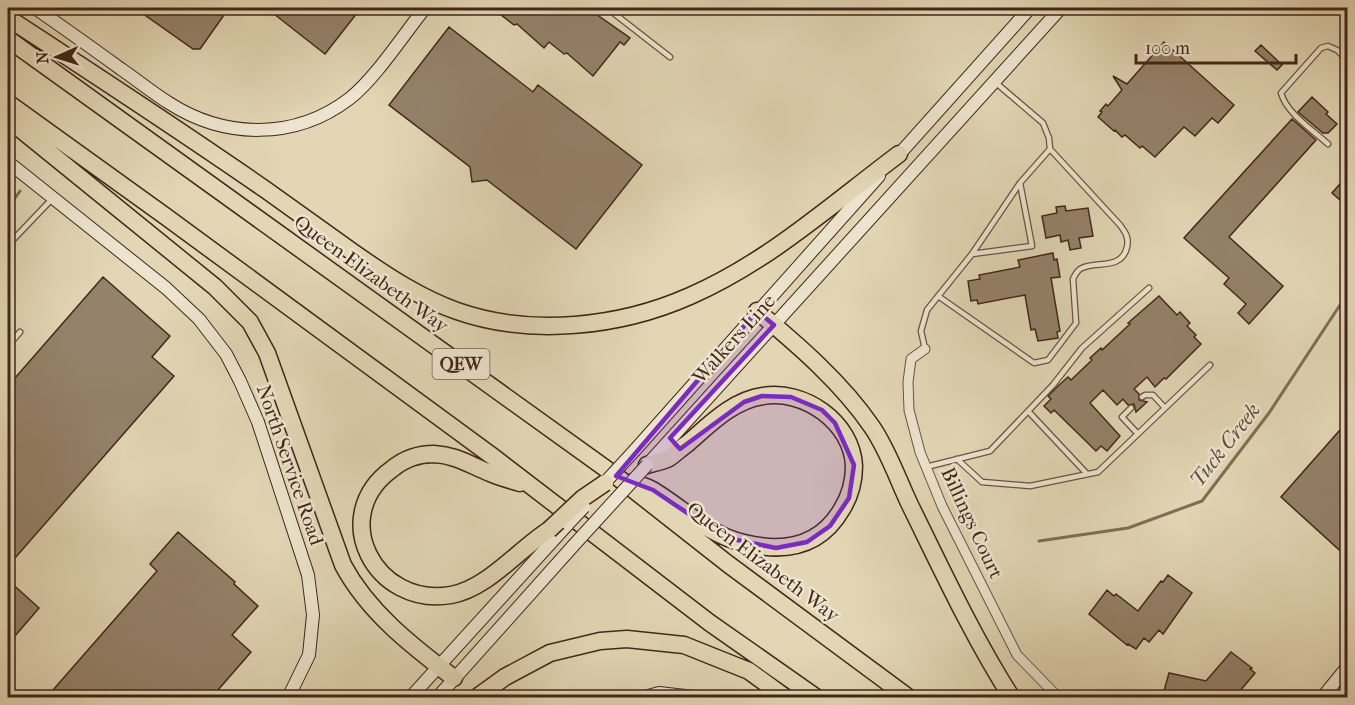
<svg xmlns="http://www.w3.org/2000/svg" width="1355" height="705" font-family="'IM FELL French Canon',serif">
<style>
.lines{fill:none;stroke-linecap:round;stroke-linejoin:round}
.stream{stroke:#826c57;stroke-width:3}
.building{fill:#95826a;stroke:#42261a;stroke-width:1.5}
.lane-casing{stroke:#6a5240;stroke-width:7}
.street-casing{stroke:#6a5240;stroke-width:11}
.secondary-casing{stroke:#42261a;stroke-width:14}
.highway-casing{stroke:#42261a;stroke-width:19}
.lane{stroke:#ece4ce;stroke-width:4.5}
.street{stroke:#ece4ce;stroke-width:9}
.secondary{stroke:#ece4ce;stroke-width:12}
.highway{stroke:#e2d6b4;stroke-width:16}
.secondary-bridge-casing{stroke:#42261a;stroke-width:14;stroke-linecap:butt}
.highway-bridge-casing{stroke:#42261a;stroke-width:19;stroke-linecap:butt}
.secondary-bridge{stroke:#ece4ce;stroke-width:12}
.highway-bridge{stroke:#e2d6b4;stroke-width:16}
.marked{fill:#7b2cbf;fill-opacity:0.2;stroke:#7b2cbf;stroke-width:4.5;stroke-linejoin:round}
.labels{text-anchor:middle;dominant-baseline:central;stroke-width:5;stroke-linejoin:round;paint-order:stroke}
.shield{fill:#ece4ce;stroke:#755f50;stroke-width:1.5}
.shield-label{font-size:18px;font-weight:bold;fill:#42261a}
.street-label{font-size:20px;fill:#42261a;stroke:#ece4ce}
.water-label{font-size:21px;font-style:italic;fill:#624939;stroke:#ece4ce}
</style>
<rect width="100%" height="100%" fill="#e2d6b4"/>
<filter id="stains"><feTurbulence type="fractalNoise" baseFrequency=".00333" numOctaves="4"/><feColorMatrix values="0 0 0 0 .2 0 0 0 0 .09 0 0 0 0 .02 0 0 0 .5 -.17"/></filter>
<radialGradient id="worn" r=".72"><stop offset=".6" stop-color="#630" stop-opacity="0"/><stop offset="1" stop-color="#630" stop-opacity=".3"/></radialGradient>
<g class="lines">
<path class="stream" d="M8,208L20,191
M1039,541L1128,528L1202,501L1269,413L1340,305L1348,299"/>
</g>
<path class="building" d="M146,8H229L200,49H193L142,13Z
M286,8H361L325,54L274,14L278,9Z
M504,8H590L596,14L630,38L624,45L620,42L593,76L567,53L564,54L549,42L544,48L517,24L514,25L500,14Z
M449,27L533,92L538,85L642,165L576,249L487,180L472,182L470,167L389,105Z
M1164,42L1234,105L1218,123L1212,118L1195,136L1184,127L1155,157L1142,146L1140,148L1125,135L1122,137L1115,130L1114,131L1098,117L1102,112L1100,111L1106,104L1108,106L1122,90L1113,76L1127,84Z
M1261,45L1282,65L1277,70L1255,51Z
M1312,97L1328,112L1326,114L1337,124L1328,133H1323L1298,112Z
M1292,119L1316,140L1229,237L1283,286L1249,324L1238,313L1246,304L1224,284L1229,278L1184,238Z
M1347,176V206L1332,193Z
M1065,206L1066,211L1088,208L1093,236L1079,238L1081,248L1070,250L1068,240L1061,242L1060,235L1046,238L1042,216L1057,213L1056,207Z
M1053,253L1054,260L1057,259L1060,277L1051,278L1060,331L1057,332L1058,338L1038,341L1035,329L1031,330L1025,295L978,304L977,300L971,301L968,281L980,279L979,275L1020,267L1018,260Z
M103,277L170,336L152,357L174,376L8,566V386Z
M1159,296L1177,315L1180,312L1190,323L1187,326L1196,335L1194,337L1201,344L1166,379L1164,378L1155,387L1147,377L1134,389L1139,394V400L1147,402L1136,412L1134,404L1128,405L1123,399L1117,405L1103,390L1090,403L1120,436L1107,451L1101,446L1096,451L1054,410L1051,413L1044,406L1051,399L1048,396L1058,386L1068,377L1071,380L1092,360L1090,358L1101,348L1102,350L1130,324L1128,323Z
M1347,422V557L1281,497Z
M178,532L235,582L234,584L258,606L232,635L251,652L211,698H46L157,571L150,564Z
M1168,575L1192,593L1163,634L1159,630L1149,642L1144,638L1136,649L1128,644L1127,645L1089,614L1107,590L1114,596L1116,594L1138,611L1161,581L1163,582Z
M8,580L39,608L8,644Z
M1231,652L1252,668L1250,669L1255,673L1234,698H1162L1169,673L1206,681Z"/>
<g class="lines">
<defs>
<path id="lane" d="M607,8L670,57
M724,10L727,8
M1328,144C1313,130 1287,114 1281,93L1321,48L1328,46L1337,50L1342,55
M8,245L51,200
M972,254L1032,246L1020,183
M938,296L1034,363L1048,360L1076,323L1073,279C1075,275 1077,270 1082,268C1097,261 1122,270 1127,247C1129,238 1126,233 1120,225L1050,149
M8,346L20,332
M925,349L921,331L927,310L972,254L1020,183L1050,149L1049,138L1043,123L995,82
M1142,397L1145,395H1153L1165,408
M1131,408L1122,417L1138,434
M1028,411L1087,474
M957,459L982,482L1030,486L1098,472L1210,365
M926,467L990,451L1053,385L1082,348L1149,288"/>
<path id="street" d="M925,349L911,359L908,382L909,410L920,452L942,506L1017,655L1059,698"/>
<path id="secondary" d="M35,8C64,28 92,48 121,69C137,80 153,93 169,103C225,139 295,140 349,99C375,79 404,34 425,8
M895,159L1030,8
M8,162L166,288L199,319L226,354L240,381L258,422L308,575L313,615L309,655L288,698
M635,450L879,176
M648,464L1061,8
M410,698L568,524
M437,698L573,546
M641,698L659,693L703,698
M1322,698L1348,666"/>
<path id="highway" d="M8,18C94,74 181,131 266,190C295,211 325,232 354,253C387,276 420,298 457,311C531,337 620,327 690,296C768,262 831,205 899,154
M8,39L616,476L728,564L909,698
M8,103L165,216L492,456L710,623L817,698
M8,119L215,287L250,322L267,353L343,565C368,612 412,646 454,678
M757,311C798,345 842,383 872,427C888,450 898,480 910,505C942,570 973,637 1012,698
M633,482C640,485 648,487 654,491C684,509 708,535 744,543C784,553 820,547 842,509C850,496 854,481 854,466C852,422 804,389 763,396C733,400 709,425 687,444C681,448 675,454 669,458C663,461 654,463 647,465
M520,483C510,480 499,477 490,473C470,465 456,455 434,454C418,454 404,459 392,469C327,516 375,608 451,595C487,589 519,549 549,530
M476,698L505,677L550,653L600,641L627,639L684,645L749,671L786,698"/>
</defs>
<use href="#lane" class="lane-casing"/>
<use href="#street" class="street-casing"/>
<use href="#secondary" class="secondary-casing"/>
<use href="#highway" class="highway-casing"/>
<use href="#lane" class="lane"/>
<use href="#street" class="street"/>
<use href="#secondary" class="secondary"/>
<use href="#highway" class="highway"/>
<defs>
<path id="secondary-bridge" d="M599,489L635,450
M568,524L584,507
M573,546L647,465"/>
<path id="highway-bridge" d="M549,530L583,498L605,483"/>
</defs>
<use href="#secondary-bridge" class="secondary-bridge-casing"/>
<use href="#highway-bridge" class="highway-bridge-casing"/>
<use href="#secondary-bridge" class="secondary-bridge"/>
<use href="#highway-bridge" class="highway-bridge"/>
</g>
<path class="marked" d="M757,311L774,325L670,438L680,449L744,402L762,396L791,397L822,410L835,423L854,465L849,498L830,526L807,542L776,548L723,537L653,490L616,476Z"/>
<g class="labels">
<rect class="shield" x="432.5" y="349" width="57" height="30" rx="4.5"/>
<g class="shield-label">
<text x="461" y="364">QEW</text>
</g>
<g class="street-label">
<text transform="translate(371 274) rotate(36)">Queen Elizabeth Way</text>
<text transform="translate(734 339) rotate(-48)">Walkers Line</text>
<text transform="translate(290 465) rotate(71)">North Service Road</text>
<text transform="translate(972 523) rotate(65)">Billings Court</text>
<text transform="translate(763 562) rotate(37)">Queen Elizabeth Way</text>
</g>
<g class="water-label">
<text transform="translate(1225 445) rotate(-52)">Tuck Creek</text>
</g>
</g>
<rect width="1355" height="705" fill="none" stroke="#e2d6b4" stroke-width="30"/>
<rect x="9" y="9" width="1337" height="687" fill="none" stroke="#42261a" stroke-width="3"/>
<rect x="15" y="15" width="1325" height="675" fill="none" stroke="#42261a" stroke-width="1.5"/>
<g transform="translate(57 57) rotate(267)" stroke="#ece4ce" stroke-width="4.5" paint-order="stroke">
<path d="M0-4.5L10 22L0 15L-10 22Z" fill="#42261a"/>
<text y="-9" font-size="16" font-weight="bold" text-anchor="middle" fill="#42261a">N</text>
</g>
<path d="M1136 54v9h160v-9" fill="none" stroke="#42261a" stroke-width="3"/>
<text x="1145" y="54" font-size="18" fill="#42261a" stroke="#ece4ce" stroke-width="4.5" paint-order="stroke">100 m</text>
<rect width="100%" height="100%" filter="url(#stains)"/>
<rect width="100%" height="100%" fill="url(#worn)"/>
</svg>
